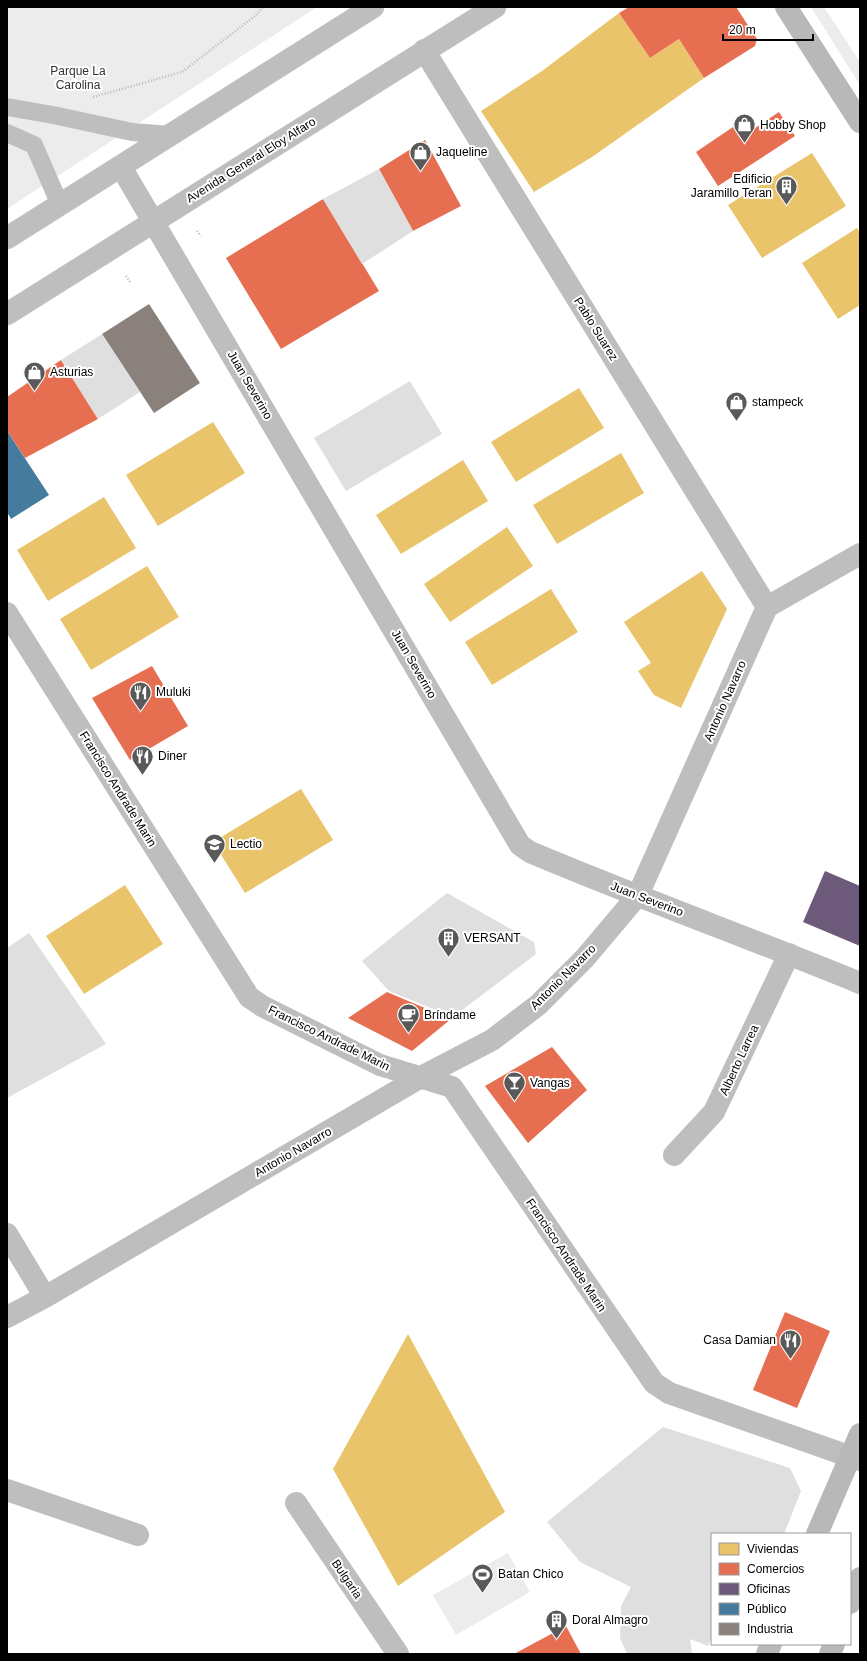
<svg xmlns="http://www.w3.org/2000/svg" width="867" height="1661" font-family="Helvetica,sans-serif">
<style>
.green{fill:#ececec}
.homes{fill:#e9c46a}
.shops{fill:#e76f51}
.offices{fill:#6d597a}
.public{fill:#457b9d}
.industry{fill:#8a817c}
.building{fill:#dfdfdf}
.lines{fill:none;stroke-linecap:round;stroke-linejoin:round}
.primary-casing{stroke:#dbdbdb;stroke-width:23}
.path{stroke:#b9b9b9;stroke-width:2.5;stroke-dasharray:1 2;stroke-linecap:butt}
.lane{stroke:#bebebe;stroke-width:18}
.street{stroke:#bebebe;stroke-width:22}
.secondary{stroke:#b8b8b8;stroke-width:22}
.primary{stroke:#bebebe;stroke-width:22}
.labels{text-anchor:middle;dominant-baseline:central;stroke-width:4;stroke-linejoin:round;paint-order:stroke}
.park-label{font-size:12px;fill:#333;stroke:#fff}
.poi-label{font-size:12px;fill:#000;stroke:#fff;text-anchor:start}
.street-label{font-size:12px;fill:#000;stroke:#fff}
</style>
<rect width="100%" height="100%" fill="#fff"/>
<path class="green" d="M7,7H317L7,209Z
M811,7H824L860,62V85Z
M508,1553L530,1592L456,1635L433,1595Z"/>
<path class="homes" d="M619,13L650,58L679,39L704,78L592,157L534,192L481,111L542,71Z
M812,153L846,206L762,258L728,205Z
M857,228L860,232V305L838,319L802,263Z
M579,388L604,428L516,482L491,442Z
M213,422L245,473L158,526L126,475Z
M621,453L644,493L557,544L533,505Z
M463,460L488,501L401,554L376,515Z
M104,497L136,548L48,601L17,550Z
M507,527L533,566L450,622L424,584Z
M147,566L179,617L91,670L60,619Z
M702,571L727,609L681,708L654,695L638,671L651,663L624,622Z
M551,589L578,632L492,685L465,642Z
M301,789L333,840L245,893L213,842Z
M125,885L163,944L84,994L46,936Z
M408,1334L505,1512L398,1586L333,1469Z"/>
<path class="shops" d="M629,7H736L757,39L755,46L704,78L679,39L650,58L619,13Z
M779,112L795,136L718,186L696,152L733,127L740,138Z
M425,140L461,206L413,231L379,169Z
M323,199L379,291L281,349L226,258Z
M61,360L98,419L25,458L7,431V397Z
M152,666L188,726L130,760L92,698Z
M387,992L451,1019L412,1051L348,1018Z
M552,1047L587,1090L528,1143L485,1086Z
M785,1312L830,1331L797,1408L753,1390Z
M566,1626L581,1654H514Z"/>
<path class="offices" d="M825,871L860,886V946L803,922Z"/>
<path class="public" d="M7,431L49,495L11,519L7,512Z"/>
<path class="industry" d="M149,304L200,383L154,413L102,334Z"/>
<path class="building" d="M379,169L413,231L362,264L323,199Z
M102,334L140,392L98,419L61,360Z
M410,381L442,434L346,491L314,438Z
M447,893L534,942L536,954L453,1017L389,991L362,961Z
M29,933L106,1044L7,1098V948Z
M663,1427L790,1468L801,1491L784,1534H712V1636L708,1646L690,1639L692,1654H627L620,1638L621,1606L631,1587L580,1562L547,1522Z"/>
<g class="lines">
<defs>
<path id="primary" d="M7,238L373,7
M7,314L495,7"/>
</defs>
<use href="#primary" class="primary-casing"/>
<path class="path" d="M93,97L182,72L255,16L263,7
M197,231L201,236
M126,276L130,282"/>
<path class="lane" d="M7,107L53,115L132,132L171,135
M7,133L34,145L60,205"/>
<path class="street" d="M424,50L767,607
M121,167L520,845L530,852C639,898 750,938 860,983
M7,613L249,997L262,1006L380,1065L452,1087L654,1383L669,1393L860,1460
M674,1155L714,1112L789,954
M7,1234L45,1297
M7,1317L45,1297L421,1077L492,1040L538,1005L585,958L638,895L767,607L860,554
M7,1490L138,1535
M296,1503L398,1654"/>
<path class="secondary" d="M786,7L860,122
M817,1534L860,1434
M850,1603L860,1578
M767,1654L771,1644
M830,1654L834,1644"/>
<use href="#primary" class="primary"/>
</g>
<defs>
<symbol id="shop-pin" viewBox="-11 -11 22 30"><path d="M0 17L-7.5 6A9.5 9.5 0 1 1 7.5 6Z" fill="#595959" stroke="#fff"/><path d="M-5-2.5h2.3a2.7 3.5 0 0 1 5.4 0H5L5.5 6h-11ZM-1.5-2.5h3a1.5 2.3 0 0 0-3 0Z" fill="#fff"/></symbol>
<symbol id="building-pin" viewBox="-11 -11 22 30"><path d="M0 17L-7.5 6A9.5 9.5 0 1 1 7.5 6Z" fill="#595959" stroke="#fff"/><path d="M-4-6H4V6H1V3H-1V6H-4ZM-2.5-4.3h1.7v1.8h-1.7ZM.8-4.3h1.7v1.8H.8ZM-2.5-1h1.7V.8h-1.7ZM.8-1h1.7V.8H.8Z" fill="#fff"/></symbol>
<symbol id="restaurant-pin" viewBox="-11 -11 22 30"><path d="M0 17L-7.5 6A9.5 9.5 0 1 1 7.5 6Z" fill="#595959" stroke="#fff"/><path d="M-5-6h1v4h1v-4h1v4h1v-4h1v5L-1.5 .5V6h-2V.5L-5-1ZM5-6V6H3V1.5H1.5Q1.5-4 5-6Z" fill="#fff"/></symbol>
<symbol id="school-pin" viewBox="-11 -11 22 30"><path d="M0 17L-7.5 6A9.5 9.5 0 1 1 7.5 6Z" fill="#595959" stroke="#fff"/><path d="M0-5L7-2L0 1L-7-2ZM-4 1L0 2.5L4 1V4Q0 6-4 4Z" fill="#fff"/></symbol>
<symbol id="cafe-pin" viewBox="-11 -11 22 30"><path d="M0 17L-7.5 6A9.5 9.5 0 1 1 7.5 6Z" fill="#595959" stroke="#fff"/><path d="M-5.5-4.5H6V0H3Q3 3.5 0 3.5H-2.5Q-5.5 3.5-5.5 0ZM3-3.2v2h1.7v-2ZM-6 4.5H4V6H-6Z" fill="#fff"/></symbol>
<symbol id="bar-pin" viewBox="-11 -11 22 30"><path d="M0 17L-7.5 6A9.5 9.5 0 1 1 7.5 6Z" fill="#595959" stroke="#fff"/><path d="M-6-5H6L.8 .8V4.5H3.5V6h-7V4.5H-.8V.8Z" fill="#fff"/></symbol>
<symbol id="stadium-pin" viewBox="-11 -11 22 30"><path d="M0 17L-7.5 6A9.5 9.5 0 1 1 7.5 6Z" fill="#595959" stroke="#fff"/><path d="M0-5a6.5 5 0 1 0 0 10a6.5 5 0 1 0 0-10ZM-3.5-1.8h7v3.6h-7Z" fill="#fff"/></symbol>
</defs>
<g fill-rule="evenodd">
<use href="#shop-pin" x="732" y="112" width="25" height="34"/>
<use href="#shop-pin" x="408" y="140" width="25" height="34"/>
<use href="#building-pin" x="774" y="174" width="25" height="34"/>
<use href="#shop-pin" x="22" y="360" width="25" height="34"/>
<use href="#shop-pin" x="724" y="390" width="25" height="34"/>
<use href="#restaurant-pin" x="128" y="680" width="25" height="34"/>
<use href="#restaurant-pin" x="130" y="744" width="25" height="34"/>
<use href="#school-pin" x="202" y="832" width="25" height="34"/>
<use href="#building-pin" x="436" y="926" width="25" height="34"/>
<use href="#cafe-pin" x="396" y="1002" width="25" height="34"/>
<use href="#bar-pin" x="502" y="1070" width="25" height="34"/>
<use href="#restaurant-pin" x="778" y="1328" width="25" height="34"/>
<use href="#stadium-pin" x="470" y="1562" width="25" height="34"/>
<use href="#building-pin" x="544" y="1608" width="25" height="34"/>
</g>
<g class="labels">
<g class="park-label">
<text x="78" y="71">Parque La<tspan x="78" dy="14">Carolina</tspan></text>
</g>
<g class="poi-label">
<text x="760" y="125">Hobby Shop</text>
<text x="436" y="152">Jaqueline</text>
<text x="772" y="179" text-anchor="end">Edificio<tspan x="772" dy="14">Jaramillo Teran</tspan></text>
<text x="50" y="372">Asturias</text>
<text x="752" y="402">stampeck</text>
<text x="156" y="692">Muluki</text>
<text x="158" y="756">Diner</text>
<text x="230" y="844">Lectio</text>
<text x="464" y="938">VERSANT</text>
<text x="424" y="1015">Bríndame</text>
<text x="530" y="1083">Vangas</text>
<text x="776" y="1340" text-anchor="end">Casa Damian</text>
<text x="498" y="1574">Batan Chico</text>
<text x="572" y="1620">Doral Almagro</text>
</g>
<g class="street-label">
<text transform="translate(251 160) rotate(-32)">Avenida General Eloy Alfaro</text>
<text transform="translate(596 329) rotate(58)">Pablo Suarez</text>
<text transform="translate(250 385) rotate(60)">Juan Severino</text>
<text transform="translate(414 664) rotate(60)">Juan Severino</text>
<text transform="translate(725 701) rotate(-66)">Antonio Navarro</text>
<text transform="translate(118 789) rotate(58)">Francisco Andrade Marin</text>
<text transform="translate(647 899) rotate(21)">Juan Severino</text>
<text transform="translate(563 977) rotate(-45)">Antonio Navarro</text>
<text transform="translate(329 1038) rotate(26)">Francisco Andrade Marin</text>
<text transform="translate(739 1060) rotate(-65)">Alberto Larrea</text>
<text transform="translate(293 1152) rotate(-30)">Antonio Navarro</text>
<text transform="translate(566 1255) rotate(56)">Francisco Andrade Marin</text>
<text transform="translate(347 1579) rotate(56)">Bulgaria</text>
</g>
</g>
<rect width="867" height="1661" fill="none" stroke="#000000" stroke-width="16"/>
<rect x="711" y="1533" width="140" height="112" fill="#ffffff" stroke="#999999"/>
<rect x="719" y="1543" width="20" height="12" fill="#e9c46a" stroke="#999999"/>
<text x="747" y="1553" font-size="12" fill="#000000">Viviendas</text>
<rect x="719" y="1563" width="20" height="12" fill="#e76f51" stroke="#999999"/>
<text x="747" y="1573" font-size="12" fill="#000000">Comercios</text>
<rect x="719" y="1583" width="20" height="12" fill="#6d597a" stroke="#999999"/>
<text x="747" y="1593" font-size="12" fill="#000000">Oficinas</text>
<rect x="719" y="1603" width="20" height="12" fill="#457b9d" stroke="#999999"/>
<text x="747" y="1613" font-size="12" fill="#000000">Público</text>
<rect x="719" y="1623" width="20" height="12" fill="#8a817c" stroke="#999999"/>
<text x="747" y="1633" font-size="12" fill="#000000">Industria</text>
<path d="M723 34v6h90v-6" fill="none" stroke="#000000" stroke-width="2"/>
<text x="729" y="34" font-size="12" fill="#000000" stroke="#ffffff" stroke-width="3" paint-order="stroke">20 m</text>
</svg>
